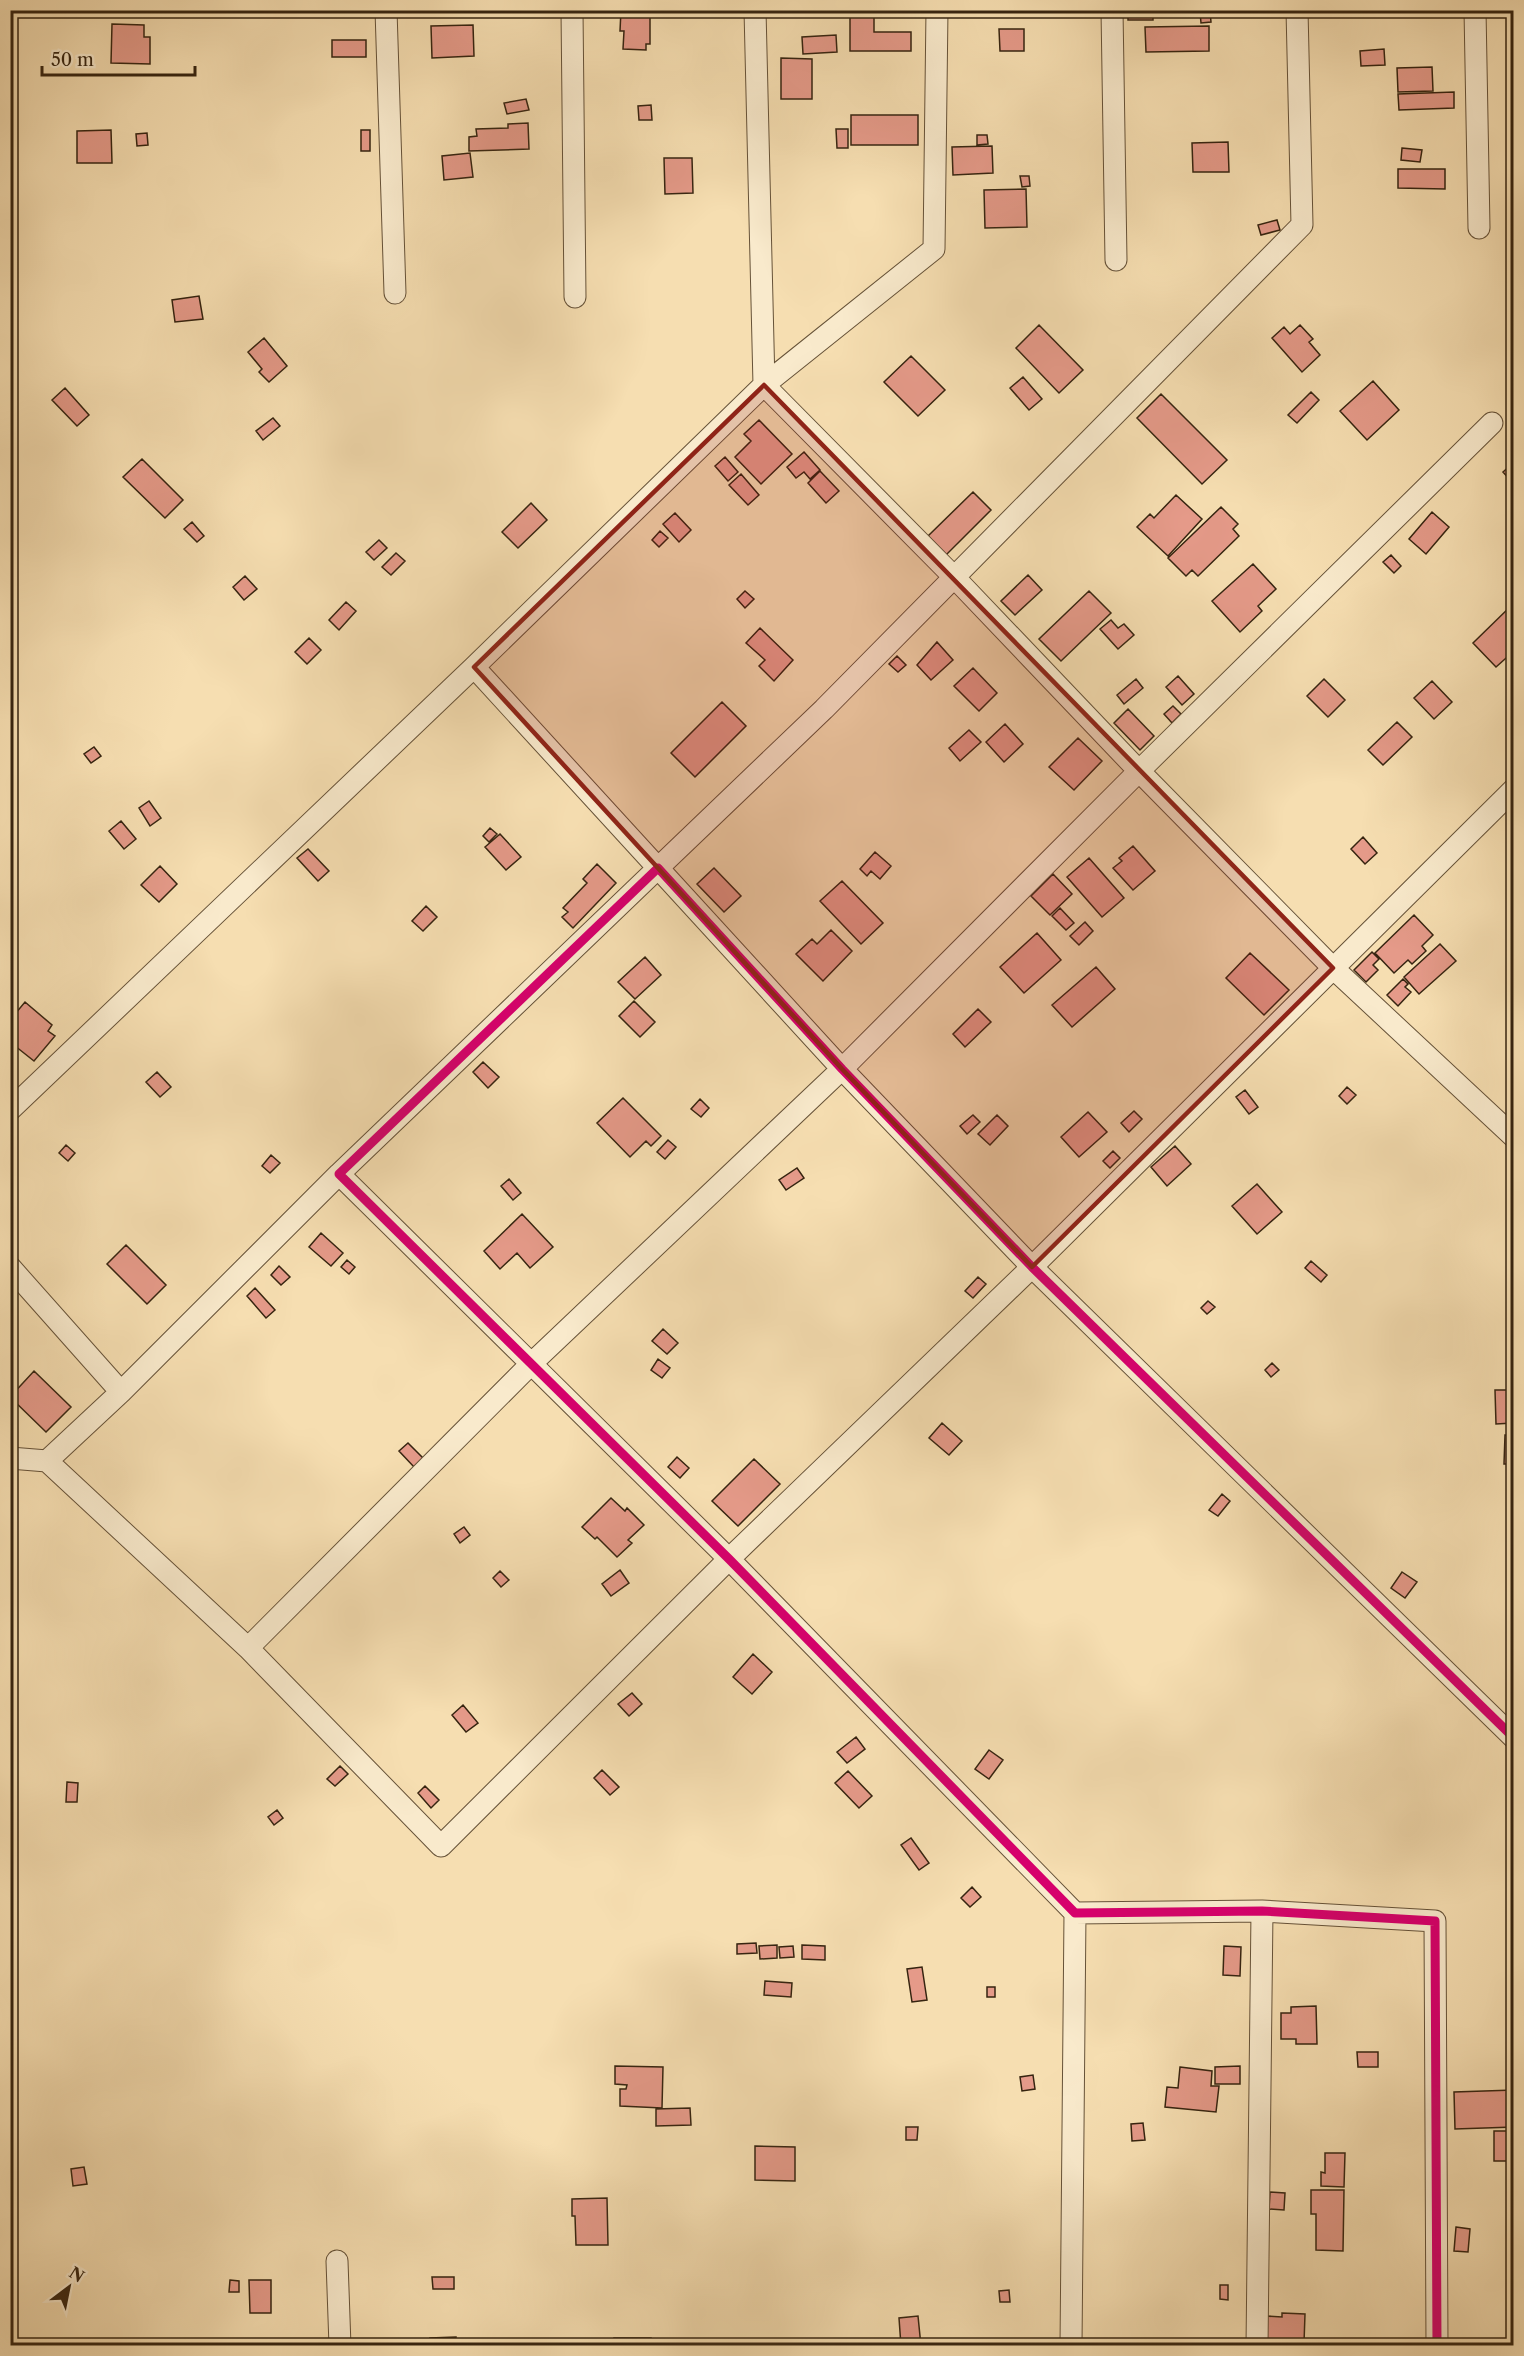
<svg xmlns="http://www.w3.org/2000/svg" width="1524" height="2356" font-family="'Libre Caslon Text',serif">
<style>
.building{fill:#e59a89;stroke:#362410;stroke-width:1.5}
.lines{fill:none;stroke-linecap:round;stroke-linejoin:round}
.minor-casing{stroke:#665238;stroke-width:23}
.minor{stroke:#f9eacc;stroke-width:21}
.cycleway-casing{stroke:#f9eacc;stroke-width:13}
.cycleway{stroke:#d6006c;stroke-width:9}
.marked{fill:#8f2418;fill-opacity:0.2;stroke:#8f2418;stroke-width:4.5;stroke-linejoin:round}
</style>
<rect width="100%" height="100%" fill="#f6deb1"/>
<filter id="stains"><feTurbulence type="fractalNoise" baseFrequency=".00333" numOctaves="4"/><feColorMatrix values="0 0 0 0 .2 0 0 0 0 .09 0 0 0 0 .02 0 0 0 .5 -.17"/></filter>
<radialGradient id="worn" r=".72"><stop offset=".6" stop-color="#630" stop-opacity="0"/><stop offset="1" stop-color="#630" stop-opacity=".3"/></radialGradient>
<path class="building" d="M621,10H650V44H646V50L623,49L624,31H620Z
M850,10H874V32H911V51H850Z
M1128,10H1153V20H1128Z
M1210,11L1211,22L1201,23L1200,12Z
M112,24L144,25V37H150V64L111,63Z
M473,25L474,56L432,58L431,26Z
M1209,26V51L1146,52L1145,27Z
M999,29H1024V51H1000Z
M836,35L837,52L803,54L802,37Z
M332,40H366V57H332Z
M1384,49L1385,65L1361,66L1360,51Z
M781,58L812,59V99H781Z
M1432,67L1433,91L1398,92L1397,68Z
M1454,92V108L1399,110L1398,94Z
M526,99L529,110L507,114L504,103Z
M651,105L652,120H639L638,106Z
M851,115H918V145H851Z
M528,123L529,149L469,151V137L477,136L476,129L508,128V124Z
M836,129H848V148H837Z
M111,130L112,163H77V131Z
M361,130H370V151H361Z
M147,133L148,145L137,146L136,134Z
M977,135H987L988,144L977,145Z
M1228,142L1229,172H1193L1192,143Z
M992,146L993,173L953,175L952,147Z
M1402,148L1422,150L1420,162L1401,160Z
M470,153L473,177L444,180L442,156Z
M664,158H692L693,193L665,194Z
M1398,169H1445V189L1398,188Z
M1020,176H1029L1030,186L1022,187Z
M1026,189L1027,227L985,228L984,190Z
M1277,220L1280,230L1261,235L1258,225Z
M1514,294V309H1511L1508,295Z
M199,296L203,319L175,322L172,300Z
M1039,325L1083,370L1059,393L1016,348Z
M1300,325L1313,339L1309,342L1320,355L1302,372L1272,338L1284,327L1290,334Z
M264,338L287,366L269,382L259,372L262,369L248,352Z
M911,356L945,390L918,416L884,382Z
M1023,377L1042,399L1029,410L1010,388Z
M1373,381L1399,410L1367,440L1340,411Z
M65,388L89,415L77,426L52,400Z
M1311,392L1319,400L1297,423L1288,415Z
M1161,394L1227,460L1202,484L1137,418Z
M273,418L280,426L263,440L256,431Z
M759,420L792,454L761,484L735,457L751,441L744,434Z
M804,452L820,470L810,479L804,472L796,478L787,467Z
M725,457L738,472L728,481L715,466Z
M142,459L183,500L165,518L123,477Z
M1512,464L1514,465V484L1503,472Z
M820,471L839,491L826,503L808,483Z
M741,474L759,495L748,505L729,485Z
M973,492L991,510L946,555L928,536Z
M1176,495L1202,519L1168,556L1137,527L1150,514L1154,518Z
M531,503L547,520L518,548L502,532Z
M1221,507L1238,524L1233,529L1239,536L1198,576L1192,570L1186,576L1168,558Z
M1432,512L1449,527L1426,554L1409,539Z
M675,513L691,530L679,542L663,524Z
M192,522L204,536L197,542L184,529Z
M660,531L668,538L659,547L652,540Z
M379,540L387,548L374,560L366,552Z
M396,553L405,561L391,575L382,567Z
M1391,555L1401,566L1394,573L1383,562Z
M1253,564L1276,589L1258,606L1262,611L1240,632L1212,601Z
M1028,575L1042,590L1015,615L1001,601Z
M245,576L257,589L244,600L233,587Z
M745,591L754,599L745,608L737,599Z
M1089,591L1111,613L1061,661L1039,639Z
M346,602L356,611L339,630L329,620Z
M1514,603V651L1496,667L1473,643Z
M1111,620L1118,628L1124,624L1134,635L1118,649L1100,629Z
M760,628L793,660L774,681L759,666L765,660L746,643Z
M309,638L321,650L307,664L295,652Z
M937,642L953,660L931,680L917,665Z
M897,656L906,665L898,672L889,664Z
M973,668L997,693L979,711L954,686Z
M1178,676L1194,694L1182,705L1166,687Z
M1136,679L1143,688L1124,704L1117,695Z
M1324,679L1345,700L1328,717L1307,696Z
M1432,681L1452,702L1434,719L1414,698Z
M722,702L746,726L695,777L671,753Z
M1173,706L1181,714L1172,723L1164,714Z
M1128,709L1154,736L1140,750L1114,723Z
M1397,722L1412,737L1383,765L1368,750Z
M1005,724L1023,744L1004,762L986,742Z
M969,730L981,742L960,761L949,748Z
M1078,738L1102,761L1074,790L1049,767Z
M94,747L101,756L91,763L84,754Z
M149,801L161,818L150,826L139,808Z
M121,821L136,839L124,849L109,831Z
M490,828L497,834L489,842L483,836Z
M500,834L521,857L506,870L485,847Z
M1363,837L1377,853L1365,864L1351,849Z
M1133,846L1155,871L1133,890L1113,868L1122,861L1119,858Z
M308,849L329,871L318,881L297,858Z
M875,852L891,866L880,879L871,871L867,876L860,869Z
M1089,858L1124,898L1102,917L1067,877Z
M597,864L616,883L573,928L562,917L568,912L563,908L587,883L583,879Z
M160,866L177,884L159,902L141,885Z
M714,868L741,896L724,912L697,884Z
M1053,874L1072,894L1050,915L1031,896Z
M842,881L883,923L861,944L820,901Z
M426,906L437,917L423,931L412,921Z
M1060,908L1074,923L1066,930L1052,916Z
M1414,915L1433,935L1422,946L1426,951L1412,964L1408,960L1394,973L1375,953Z
M1085,922L1093,931L1079,945L1070,936Z
M831,930L852,951L823,981L796,954L812,939L817,944Z
M1037,933L1061,960L1024,993L1000,967Z
M1440,944L1456,961L1419,994L1404,977Z
M1372,952L1379,959L1373,965L1378,970L1366,982L1354,970Z
M1250,953L1289,990L1264,1015L1226,978Z
M645,957L661,975L635,999L618,982Z
M1096,967L1115,989L1072,1027L1052,1005Z
M1403,979L1408,984L1405,987L1411,992L1398,1006L1387,995Z
M634,1001L655,1022L640,1037L619,1016Z
M25,1002L52,1025L48,1031L55,1036L34,1061L10,1042V1020Z
M978,1009L991,1022L965,1047L953,1034Z
M483,1062L499,1077L488,1088L473,1072Z
M157,1072L171,1087L160,1097L146,1082Z
M1347,1087L1356,1095L1347,1104L1339,1096Z
M1245,1090L1258,1107L1249,1114L1236,1097Z
M623,1098L661,1136L651,1146L646,1141L630,1157L597,1123Z
M700,1099L709,1108L701,1117L691,1109Z
M1134,1111L1142,1119L1129,1132L1121,1123Z
M1088,1112L1107,1132L1079,1157L1061,1137Z
M973,1115L980,1122L967,1134L960,1126Z
M997,1115L1008,1126L990,1145L978,1134Z
M668,1140L676,1147L665,1159L657,1152Z
M66,1145L75,1153L68,1161L59,1153Z
M1175,1146L1191,1164L1167,1186L1151,1167Z
M1113,1151L1120,1158L1110,1168L1103,1161Z
M271,1155L280,1163L270,1173L262,1166Z
M797,1168L804,1178L786,1190L779,1180Z
M509,1179L521,1193L513,1200L501,1186Z
M1257,1184L1282,1212L1257,1234L1232,1206Z
M522,1214L553,1247L530,1268L517,1253L500,1269L484,1251Z
M321,1233L343,1253L331,1266L309,1247Z
M126,1245L166,1285L147,1304L107,1264Z
M347,1260L355,1267L349,1274L341,1267Z
M1311,1261L1327,1275L1321,1282L1305,1268Z
M279,1266L290,1277L281,1285L271,1275Z
M978,1277L986,1284L973,1298L965,1291Z
M255,1288L275,1310L266,1318L247,1296Z
M1208,1301L1215,1307L1207,1314L1201,1308Z
M663,1329L678,1343L667,1354L652,1341Z
M658,1359L670,1368L662,1378L651,1370Z
M1272,1363L1279,1370L1271,1377L1265,1370Z
M34,1371L71,1407L46,1432L10,1397Z
M1495,1390H1512L1513,1423L1496,1424Z
M942,1423L962,1441L949,1455L929,1438Z
M1505,1435L1514,1436V1464H1504Z
M408,1443L423,1458L414,1467L399,1451Z
M677,1457L689,1468L680,1478L668,1467Z
M754,1459L780,1484L738,1526L712,1501Z
M1222,1494L1230,1501L1218,1516L1209,1510Z
M611,1498L625,1511L627,1508L644,1525L628,1540L632,1543L617,1557L597,1537L595,1539L582,1527Z
M464,1527L470,1535L460,1543L454,1534Z
M620,1570L629,1583L611,1596L602,1584Z
M500,1571L509,1580L501,1587L493,1578Z
M1402,1572L1417,1582L1405,1598L1391,1588Z
M753,1654L772,1672L752,1694L733,1677Z
M632,1693L642,1704L629,1716L618,1704Z
M463,1705L478,1723L466,1732L452,1715Z
M856,1737L865,1749L847,1763L837,1752Z
M989,1750L1003,1760L989,1779L975,1769Z
M340,1766L348,1774L335,1786L327,1779Z
M602,1770L619,1787L610,1795L594,1778Z
M848,1771L872,1796L859,1808L835,1783Z
M67,1782L78,1783L77,1802H66Z
M425,1786L439,1800L431,1808L418,1793Z
M277,1810L283,1818L274,1825L268,1817Z
M911,1838L929,1863L919,1870L901,1845Z
M972,1887L981,1897L970,1907L961,1898Z
M756,1943L757,1953L737,1954V1944Z
M777,1945V1958L760,1959L759,1946Z
M802,1945L825,1946V1960L802,1959Z
M793,1946L794,1957L780,1958L779,1947Z
M1224,1946L1241,1947L1240,1976L1223,1975Z
M922,1967L927,2000L912,2002L907,1969Z
M765,1981L792,1983L791,1997L764,1995Z
M987,1987H995V1997H987Z
M1316,2006L1317,2044H1296V2039H1281V2013H1291V2007Z
M1357,2052H1378V2067H1358Z
M615,2066L663,2067L662,2108L620,2106V2089H626L627,2085L615,2084Z
M1240,2066V2084H1215V2067Z
M1180,2067L1212,2071L1211,2086H1219L1216,2112L1165,2107L1167,2087L1178,2088Z
M1033,2075L1035,2089L1022,2091L1020,2077Z
M1514,2090V2127L1455,2129L1454,2092Z
M690,2108L691,2125L656,2126V2109Z
M1143,2123L1145,2140L1132,2141L1131,2124Z
M906,2127H918L917,2140H906Z
M1494,2131H1514V2161H1494Z
M755,2146L795,2147V2181L755,2180Z
M1325,2153H1345L1344,2187L1321,2186V2172L1325,2173Z
M84,2167L87,2184L73,2186L71,2169Z
M1311,2190H1344L1343,2251L1316,2250V2214H1311Z
M1270,2192L1285,2193L1284,2210L1269,2209Z
M607,2198L608,2245H576L575,2216H572V2199Z
M1456,2227L1470,2229L1468,2252L1454,2251Z
M432,2277H454V2289H433Z
M230,2280L239,2281V2292H229Z
M249,2280H271V2313H250Z
M1220,2285H1228V2300L1220,2299Z
M1009,2290L1010,2302H1000L999,2291Z
M1282,2313L1305,2314L1304,2343L1265,2342L1266,2316L1282,2317Z
M918,2316L921,2346H901L899,2318Z
M456,2337V2345L462,2346H431L430,2338Z
M614,2338H651V2346H614Z
M283,2339V2346H258V2341Z
M564,2342L609,2343V2346H564Z"/>
<g class="lines">
<defs>
<path id="minor" d="M386,10L395,293
M572,10L575,297
M755,10L764,385L954,577L1139,771L1333,968L1514,1137
M1112,10L1116,260
M1475,10L1479,228
M474,667L658,868L824,709L1302,225L1297,10
M10,1110L474,667L764,385L934,249L937,10
M10,1267L121,1392
M10,1458L47,1461L248,1648L441,1846L729,1559L1032,1267L1514,789
M47,1461L121,1392L339,1174
M248,1648L532,1363L842,1069L1139,771L1492,423
M337,2261L340,2346
M1071,2346L1075,1913
M1257,2346L1262,1911
M1437,2346L1435,1921L1262,1911L1075,1913L729,1559L339,1174L658,868L842,1069L1032,1267L1514,1738"/>
</defs>
<use href="#minor" class="minor-casing"/>
<use href="#minor" class="minor"/>
<defs>
<path id="cycleway" d="M1437,2346L1435,1921L1262,1911L1075,1913L729,1559L339,1174L658,868L842,1069L1032,1267L1514,1738"/>
</defs>
<use href="#cycleway" class="cycleway-casing"/>
<use href="#cycleway" class="cycleway"/>
</g>
<path class="marked" d="M764,385L1333,968L1032,1267L842,1069L474,667Z"/>
<rect width="1524" height="2356" fill="none" stroke="#f6deb1" stroke-width="36"/>
<rect x="12" y="12" width="1500" height="2332" fill="none" stroke="#362410" stroke-width="3"/>
<rect x="18" y="18" width="1488" height="2320" fill="none" stroke="#362410" stroke-width="1.5"/>
<g transform="translate(69 2287) rotate(32)" stroke="#f9eacc" stroke-width="4.5" paint-order="stroke">
<path d="M0-4.5L10 22L0 15L-10 22Z" fill="#362410"/>
<text y="-9" font-size="16" font-weight="bold" text-anchor="middle" fill="#362410">N</text>
</g>
<path d="M42 66v9h153v-9" fill="none" stroke="#362410" stroke-width="3"/>
<text x="51" y="66" font-size="18" fill="#362410" stroke="#f9eacc" stroke-width="4.5" paint-order="stroke">50 m</text>
<rect width="100%" height="100%" filter="url(#stains)"/>
<rect width="100%" height="100%" fill="url(#worn)"/>
</svg>
